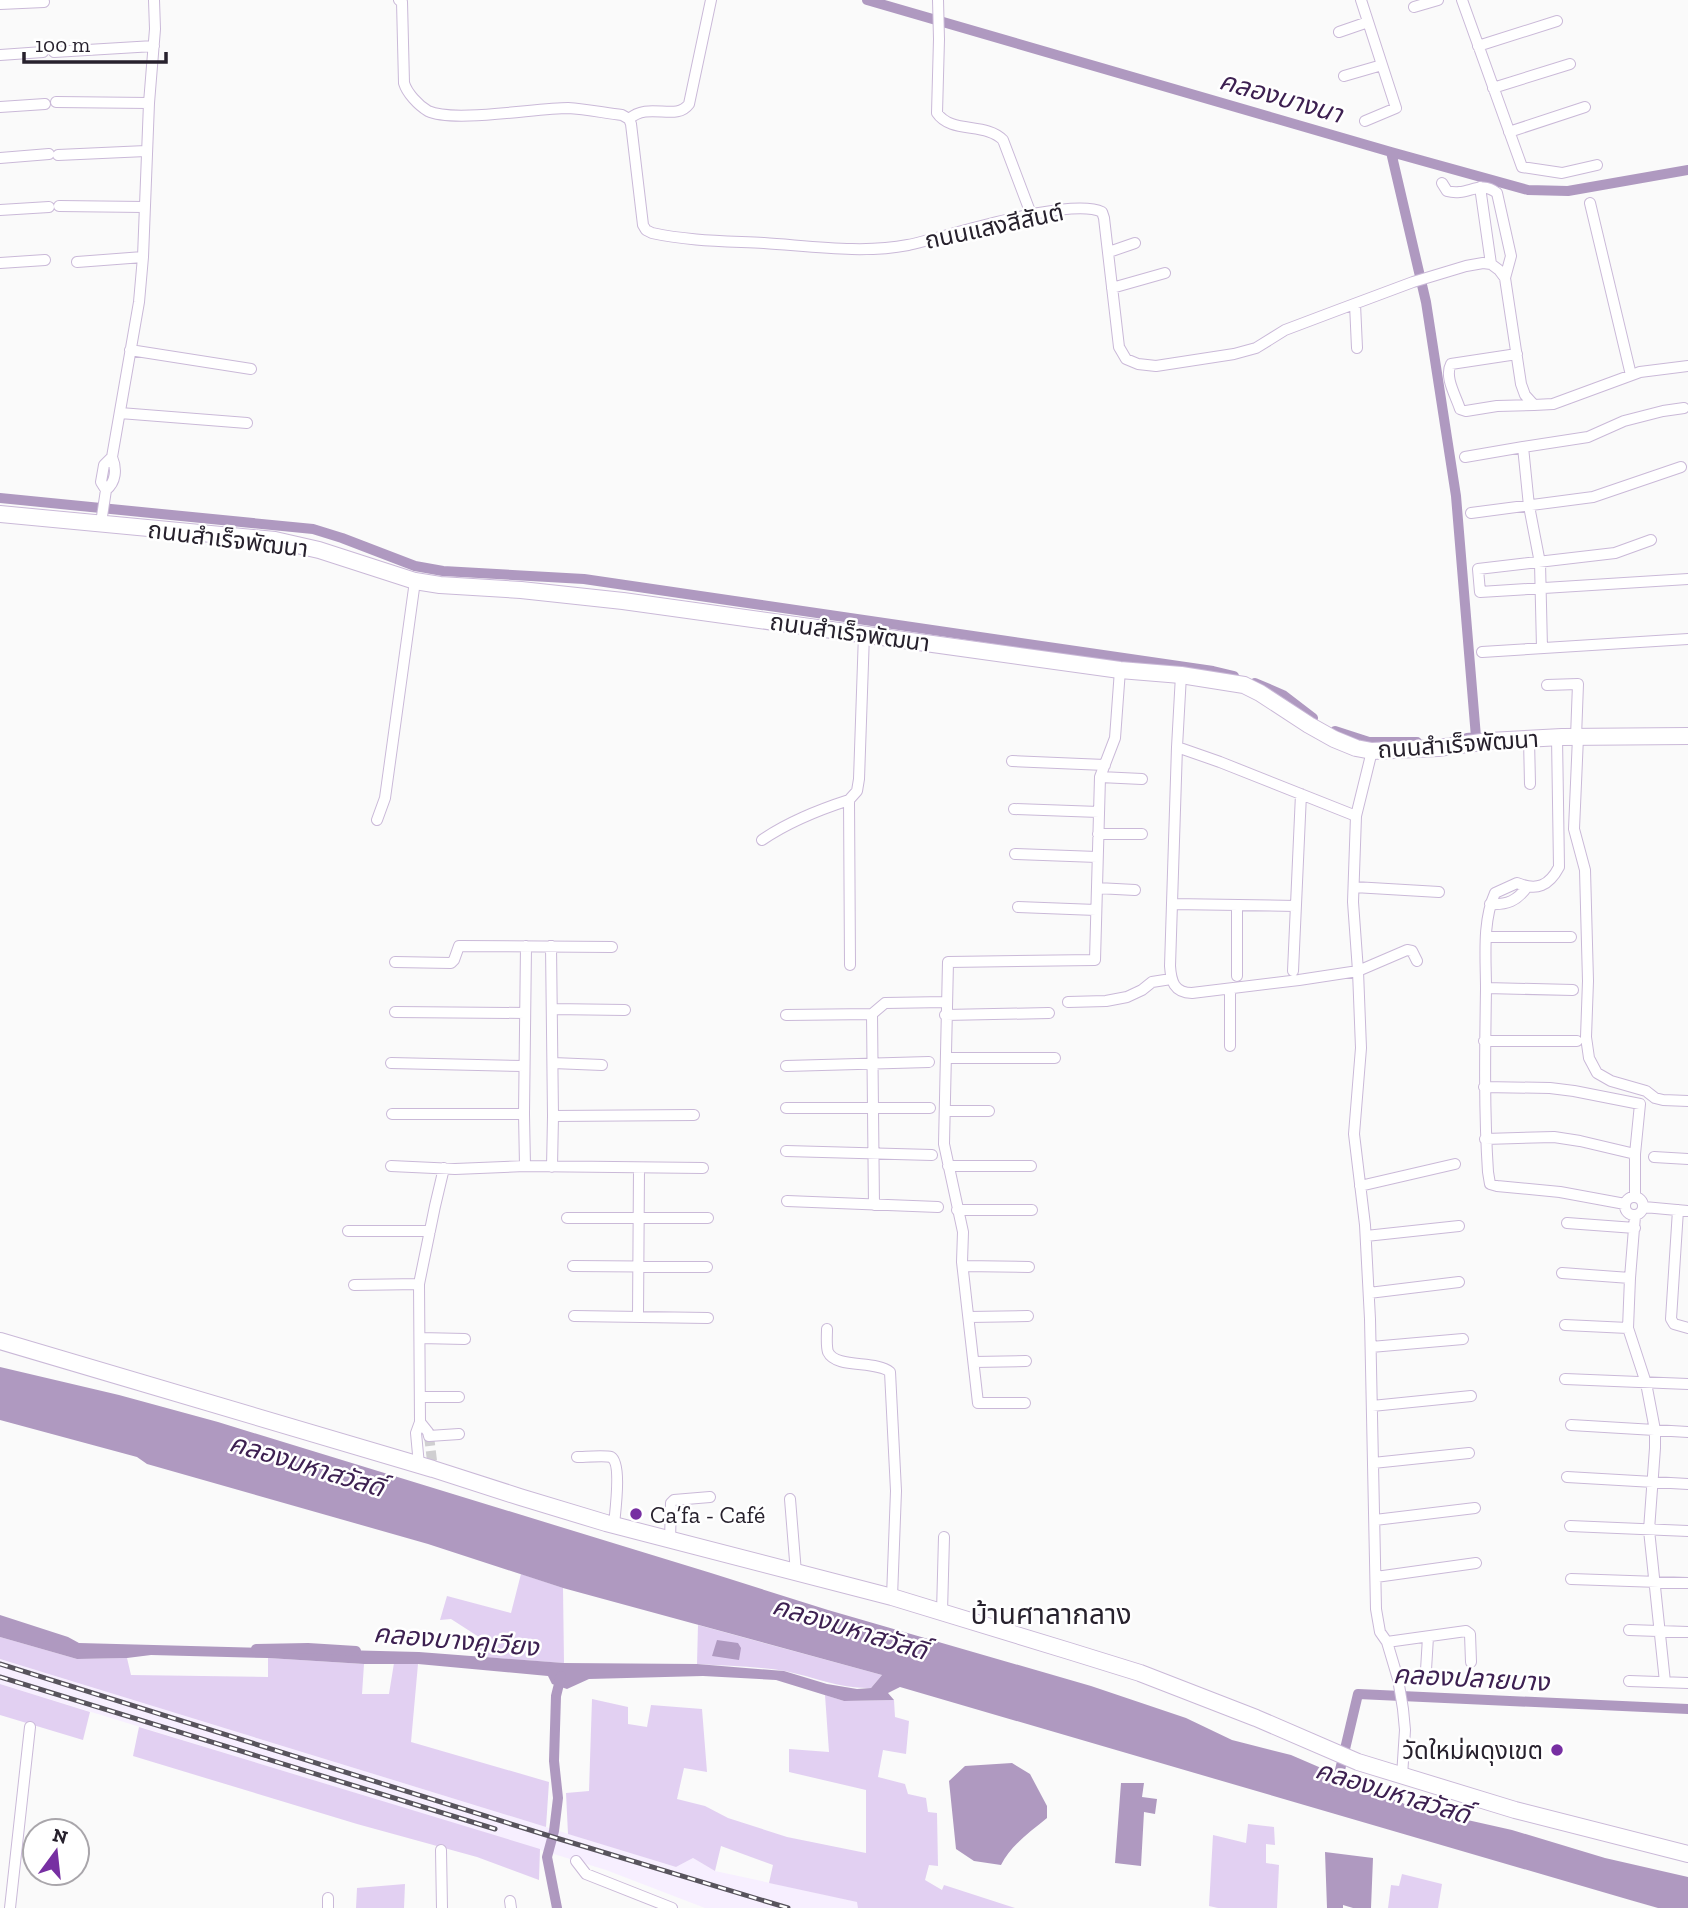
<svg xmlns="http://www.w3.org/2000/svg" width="1688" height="1908" font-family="'Zilla Slab','Noto Sans Thai',serif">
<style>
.built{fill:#f7efff}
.green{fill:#e2d0f2}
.water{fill:#af99c0}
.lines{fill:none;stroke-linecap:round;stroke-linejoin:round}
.canal{stroke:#af99c0;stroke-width:10}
.street-tunnel{stroke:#d0cfd1;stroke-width:10;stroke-dasharray:10 5;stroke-linecap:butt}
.street-casing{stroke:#cab9d8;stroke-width:12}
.secondary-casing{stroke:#cab9d8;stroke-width:18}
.street{stroke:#fff;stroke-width:10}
.secondary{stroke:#fff;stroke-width:16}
.rail-casing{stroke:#58545d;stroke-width:5}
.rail{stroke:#fff;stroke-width:2.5;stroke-dasharray:8;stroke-linecap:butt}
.poi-dot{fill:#772fa2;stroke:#fff;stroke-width:2.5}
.labels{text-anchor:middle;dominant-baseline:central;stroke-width:5;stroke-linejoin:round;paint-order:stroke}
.street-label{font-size:24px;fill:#27212d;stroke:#fff}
.poi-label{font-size:24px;fill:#27212d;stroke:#fff;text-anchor:start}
.water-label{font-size:26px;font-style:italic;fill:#3d2051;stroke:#fff}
.quarter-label{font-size:28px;fill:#27212d;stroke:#fff}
</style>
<rect width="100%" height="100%" fill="#fafafa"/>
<path class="built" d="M0,1659L676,1867L693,1858L715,1871L858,1902V1908H705L606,1870L0,1684Z"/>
<path class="green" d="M521,1574L563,1588L564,1663L480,1657L479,1637L451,1619L440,1620L447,1596L511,1613Z
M698,1625L882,1675L871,1688C841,1689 814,1677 785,1671C757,1666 725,1666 697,1664Z
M0,1637L77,1659L127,1658L131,1675L268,1677V1658L364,1664L362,1694H389L394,1663L418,1664L411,1742L549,1782L546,1827L0,1659Z
M0,1684L90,1712L83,1740L0,1715Z
M825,1695L844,1701L894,1700L895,1717L909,1721L906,1754L883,1750L878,1777L905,1784L908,1794L926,1798L928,1812L937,1813L938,1866L929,1865L925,1880L942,1890L944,1885L1015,1908H858L857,1902L769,1883L773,1865L721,1846L715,1871L693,1858L676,1867L568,1834L566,1793L589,1791L592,1699L628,1707V1724L647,1727L651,1705L702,1709L707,1772L684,1768L677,1799L705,1806L728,1818L787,1837L866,1853V1790L789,1772V1749L829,1752Z
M139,1727L540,1849L539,1880L477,1857L357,1824L133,1756Z
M1248,1824L1274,1827L1275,1845L1266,1844V1863L1279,1865L1277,1908H1218L1209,1906L1213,1835L1246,1843Z
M1402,1874L1442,1884L1438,1908H1388L1391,1885L1399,1886Z
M405,1884L404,1908H356L357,1888Z"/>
<path class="water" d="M0,1367L119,1395L218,1422L711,1573L828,1610L1091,1686L1186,1718L1232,1740L1291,1755L1414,1808L1512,1830L1605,1858L1688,1877V1908H1658L1630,1900L900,1687L888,1693L894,1700L844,1701L776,1680L703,1676L589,1679L567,1689L552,1684L548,1676L418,1664H364L268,1658L151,1655L127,1658L77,1659L0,1637V1615L68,1637L79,1643L419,1652L564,1663L697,1664L784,1671L827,1684L857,1689L871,1688L882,1675L563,1588L428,1544L147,1464L137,1457L0,1420Z
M717,1640L738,1643L741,1648L739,1660L712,1656Z
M1012,1763L1030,1774L1047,1806V1818C1030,1832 1011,1845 1001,1865L974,1861L956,1849L949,1781L965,1766Z
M1121,1783H1144L1142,1797L1157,1799L1155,1814L1144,1812L1141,1866L1115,1863Z
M1325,1852L1373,1858L1371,1908H1353L1343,1905V1908H1327Z"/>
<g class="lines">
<path class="canal" d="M867,0L1391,152L1528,190L1568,191L1688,170
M1391,152L1426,302L1456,496L1476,737L1467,738
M0,498L313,529L342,538L415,566L443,571L584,579L1213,671L1234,676
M1255,683L1283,695L1313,718
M1335,731L1369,742H1417
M256,1649L308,1648L356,1651
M1336,1787L1358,1694L1688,1709
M557,1908L547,1857L554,1831L558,1798L554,1761L556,1696L561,1676"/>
<path class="street-tunnel" d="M429,1436L433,1469"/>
<defs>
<path id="street" d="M399,0L402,2L404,83C407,93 418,105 428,111C453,123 536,108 568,108C586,109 605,113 622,115L629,119L631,124L643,225L646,230L652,233C688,241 726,241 764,243C810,246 863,254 908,245C947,237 1070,196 1102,212L1104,218L1119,347L1126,359L1138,364L1156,366L1234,354L1256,348L1285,330L1338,310L1413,282L1466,266L1483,263L1491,264L1499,270L1505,278L1521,384L1525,395L1534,405L1553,404L1640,372L1688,366
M938,0L939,39L937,113C951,134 986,122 1003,140L1031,214
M1361,0L1396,108L1365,121
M1462,0L1522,167L1562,173L1597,165
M0,4L44,2
M1414,7L1438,0
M1339,32L1368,22
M1478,46L1557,21
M54,52L154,46
M0,55L43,52
M1344,76L1382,65
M1493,88L1570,64
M56,102L149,103
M0,107L45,104
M629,119C649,101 676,122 689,104L711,0
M1509,132L1585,107
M58,155L146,151
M0,158L49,154
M1442,183L1447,191C1468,197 1479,179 1497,193L1511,256L1505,278
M1480,187L1491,264
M1590,203L1631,375
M59,206L144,207
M0,210L49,207
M1109,252L1135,243
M77,262L143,257
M0,263L45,260
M1112,288L1165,273
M1355,304L1357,348
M130,350L251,369
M1517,354L1451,364C1444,377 1456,396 1460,409L1466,411L1497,406L1534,405
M120,413L247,423
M1465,457L1523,447
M106,490C116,482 117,469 112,457
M1471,513L1593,497L1681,467
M101,523L106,490L101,482L104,465L112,457L139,302L143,257L149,103L155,29L154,0
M1651,540L1615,553L1478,569L1480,592L1688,579
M1542,648L1540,563L1529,506L1523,447L1588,437L1624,421L1663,411L1684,408
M1482,652L1688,639
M1181,675L1177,747L1170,966C1171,981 1174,993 1192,993L1299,980L1358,971L1407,950L1412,951L1417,961
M1547,685L1578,684L1576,737
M1557,737L1559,867C1549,886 1537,891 1517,883L1495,893C1482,922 1486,958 1486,989C1485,1050 1484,1111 1488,1172L1490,1184L1497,1186L1560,1192L1625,1204
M1578,737L1574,829L1585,870L1588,981L1586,1037L1589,1058L1597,1073L1611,1081L1646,1091L1655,1098L1663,1100L1688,1101
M1529,739L1530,784
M1177,747L1220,762L1356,816
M1372,751L1356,816L1353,902L1358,971L1361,1048L1354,1134L1365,1225L1370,1319L1376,1609L1380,1632L1387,1642L1398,1679L1403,1709L1405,1730L1402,1776
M1012,761L1105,765
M1100,777L1142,779
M1014,809L1099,812
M377,820L385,798L415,581
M1098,834H1142
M762,840C788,822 818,810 849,800
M1015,854L1097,857
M1354,887L1439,892
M1097,888L1135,890
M1172,904L1296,906
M1490,904C1507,905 1517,901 1527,887
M1237,905V976
M1018,907L1096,910
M1487,937H1571
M551,946L553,1116L552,1167
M395,962L451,963L454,960L459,946L612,947
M850,965L849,800L857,791L859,779L864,634
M1293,971L1301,794
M1486,988L1573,990
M1068,1002L1106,1001L1127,997L1142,990L1152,982L1171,979
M552,1009L625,1010
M395,1012L525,1013
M786,1015L872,1014
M945,1015L1049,1013
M1484,1041H1577
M1230,1046V989
M946,1058H1055
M391,1063L524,1066
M553,1063L602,1065
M786,1066L929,1062
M1484,1087L1550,1088L1574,1091L1640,1104L1635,1154V1197
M786,1108H930
M945,1111H989
M392,1114H524
M553,1116L694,1115
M1485,1139L1554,1137L1580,1141L1635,1154
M786,1151L932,1155
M1654,1157L1688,1159
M391,1166L455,1169L525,1166L703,1168
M525,1166L524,1114L526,946
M948,1166H1031
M1360,1186L1455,1164
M1625 1206a9 9 0 1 1 18 0a9 9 0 1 1-18 0Z
M787,1201L938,1207
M874,1205L872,1014L885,1003L946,1002
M1644,1207L1688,1211
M957,1210H1032
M1678,1210L1671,1319L1674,1324L1688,1328
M1635,1216L1630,1278L1628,1328L1646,1383L1655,1430V1448L1649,1530L1665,1682
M567,1218H708
M1567,1223L1635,1228
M348,1231H430
M1366,1236L1459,1226
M573,1266L707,1267
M963,1266L1029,1267
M1562,1273L1630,1278
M354,1285L419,1284
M1369,1293L1459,1282
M574,1316L708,1318
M638,1316L639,1169
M969,1317L1028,1316
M1565,1325L1628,1328
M827,1329C827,1336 826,1346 828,1352C836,1369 876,1360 890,1372L896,1491L892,1597
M420,1338L465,1339
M1371,1347L1463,1339
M974,1362L1026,1361
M1565,1379L1688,1384
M420,1397H459
M1025,1403H978L962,1262L963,1232L944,1144L948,962L1095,960L1100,777L1115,738L1120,670
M1372,1406L1471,1396
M420,1422L428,1432L429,1436L459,1434
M1571,1425L1688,1432
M577,1457C584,1457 605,1455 611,1457C622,1463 615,1513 614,1525
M1373,1463L1469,1453
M419,1465L416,1433L420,1422L419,1284L435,1206L444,1168
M1567,1477L1688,1484
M790,1499L796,1573
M1375,1520L1475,1508
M1570,1526L1688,1531
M670,1540L671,1503L674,1500L710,1497
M1376,1577L1476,1563
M1571,1579L1688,1583
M942,1612L944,1537
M1629,1630L1688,1632
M1387,1642L1466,1631L1470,1634L1471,1662
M1426,1670L1428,1637
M1629,1681L1688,1683
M441,1850L442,1908
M576,1861L586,1874L672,1908
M328,1898V1908
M510,1901L511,1908
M10,1908L30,1727"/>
<path id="secondary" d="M0,514L275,540L319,550L415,581L440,585L521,590L623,601L1120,670L1181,675L1244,685L1260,693L1309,725L1334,739L1356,748L1372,751L1438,748L1489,741L1562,737L1688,736
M0,1341L433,1469L520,1497L606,1523L892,1597L1069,1651L1140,1673L1256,1718L1358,1762L1515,1810L1688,1854"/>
</defs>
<use href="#street" class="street-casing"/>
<use href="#secondary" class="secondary-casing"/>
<use href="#street" class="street"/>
<use href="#secondary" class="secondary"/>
<defs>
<path id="rail" d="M0,1664L543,1834L788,1908
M0,1677L495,1829"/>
</defs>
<use href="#rail" class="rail-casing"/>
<use href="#rail" class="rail"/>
</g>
<g class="poi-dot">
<circle cx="636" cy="1514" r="7"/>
<circle cx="1557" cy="1750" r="7"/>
</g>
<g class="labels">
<g class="street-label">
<text transform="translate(994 226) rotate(-12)">ถนนแสงสีสันต์</text>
<text transform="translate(228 539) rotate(7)">ถนนสำเร็จพัฒนา</text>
<text transform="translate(850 632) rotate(8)">ถนนสำเร็จพัฒนา</text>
<text transform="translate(1458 744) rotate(-4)">ถนนสำเร็จพัฒนา</text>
</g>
<g class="poi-label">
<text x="650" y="1514">Ca’fa - Café</text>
<text x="1543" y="1750" text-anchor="end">วัดใหม่ผดุงเขต</text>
</g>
<g class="water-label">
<text transform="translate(1281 97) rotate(16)">คลองบางนา</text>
<text transform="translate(307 1465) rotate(17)">คลองมหาสวัสดิ์</text>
<text transform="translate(850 1628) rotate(17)">คลองมหาสวัสดิ์</text>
<text transform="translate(456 1640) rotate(5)">คลองบางคูเวียง</text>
<text transform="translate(1471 1678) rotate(3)">คลองปลายบาง</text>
<text transform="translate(1393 1792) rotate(17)">คลองมหาสวัสดิ์</text>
</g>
<g class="quarter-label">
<text x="1051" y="1614">บ้านศาลากลาง</text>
</g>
</g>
<g transform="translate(56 1852) rotate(15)"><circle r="33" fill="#ffffff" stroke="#a9a6ab" stroke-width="2"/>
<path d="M0-5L12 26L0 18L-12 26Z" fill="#772fa2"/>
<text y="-10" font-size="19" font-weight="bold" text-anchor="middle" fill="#27212d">N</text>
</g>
<path d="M24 52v10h142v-10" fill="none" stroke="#27212d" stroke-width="3.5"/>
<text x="35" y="52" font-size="21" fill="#27212d" stroke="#ffffff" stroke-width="5" paint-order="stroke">100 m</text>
</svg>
